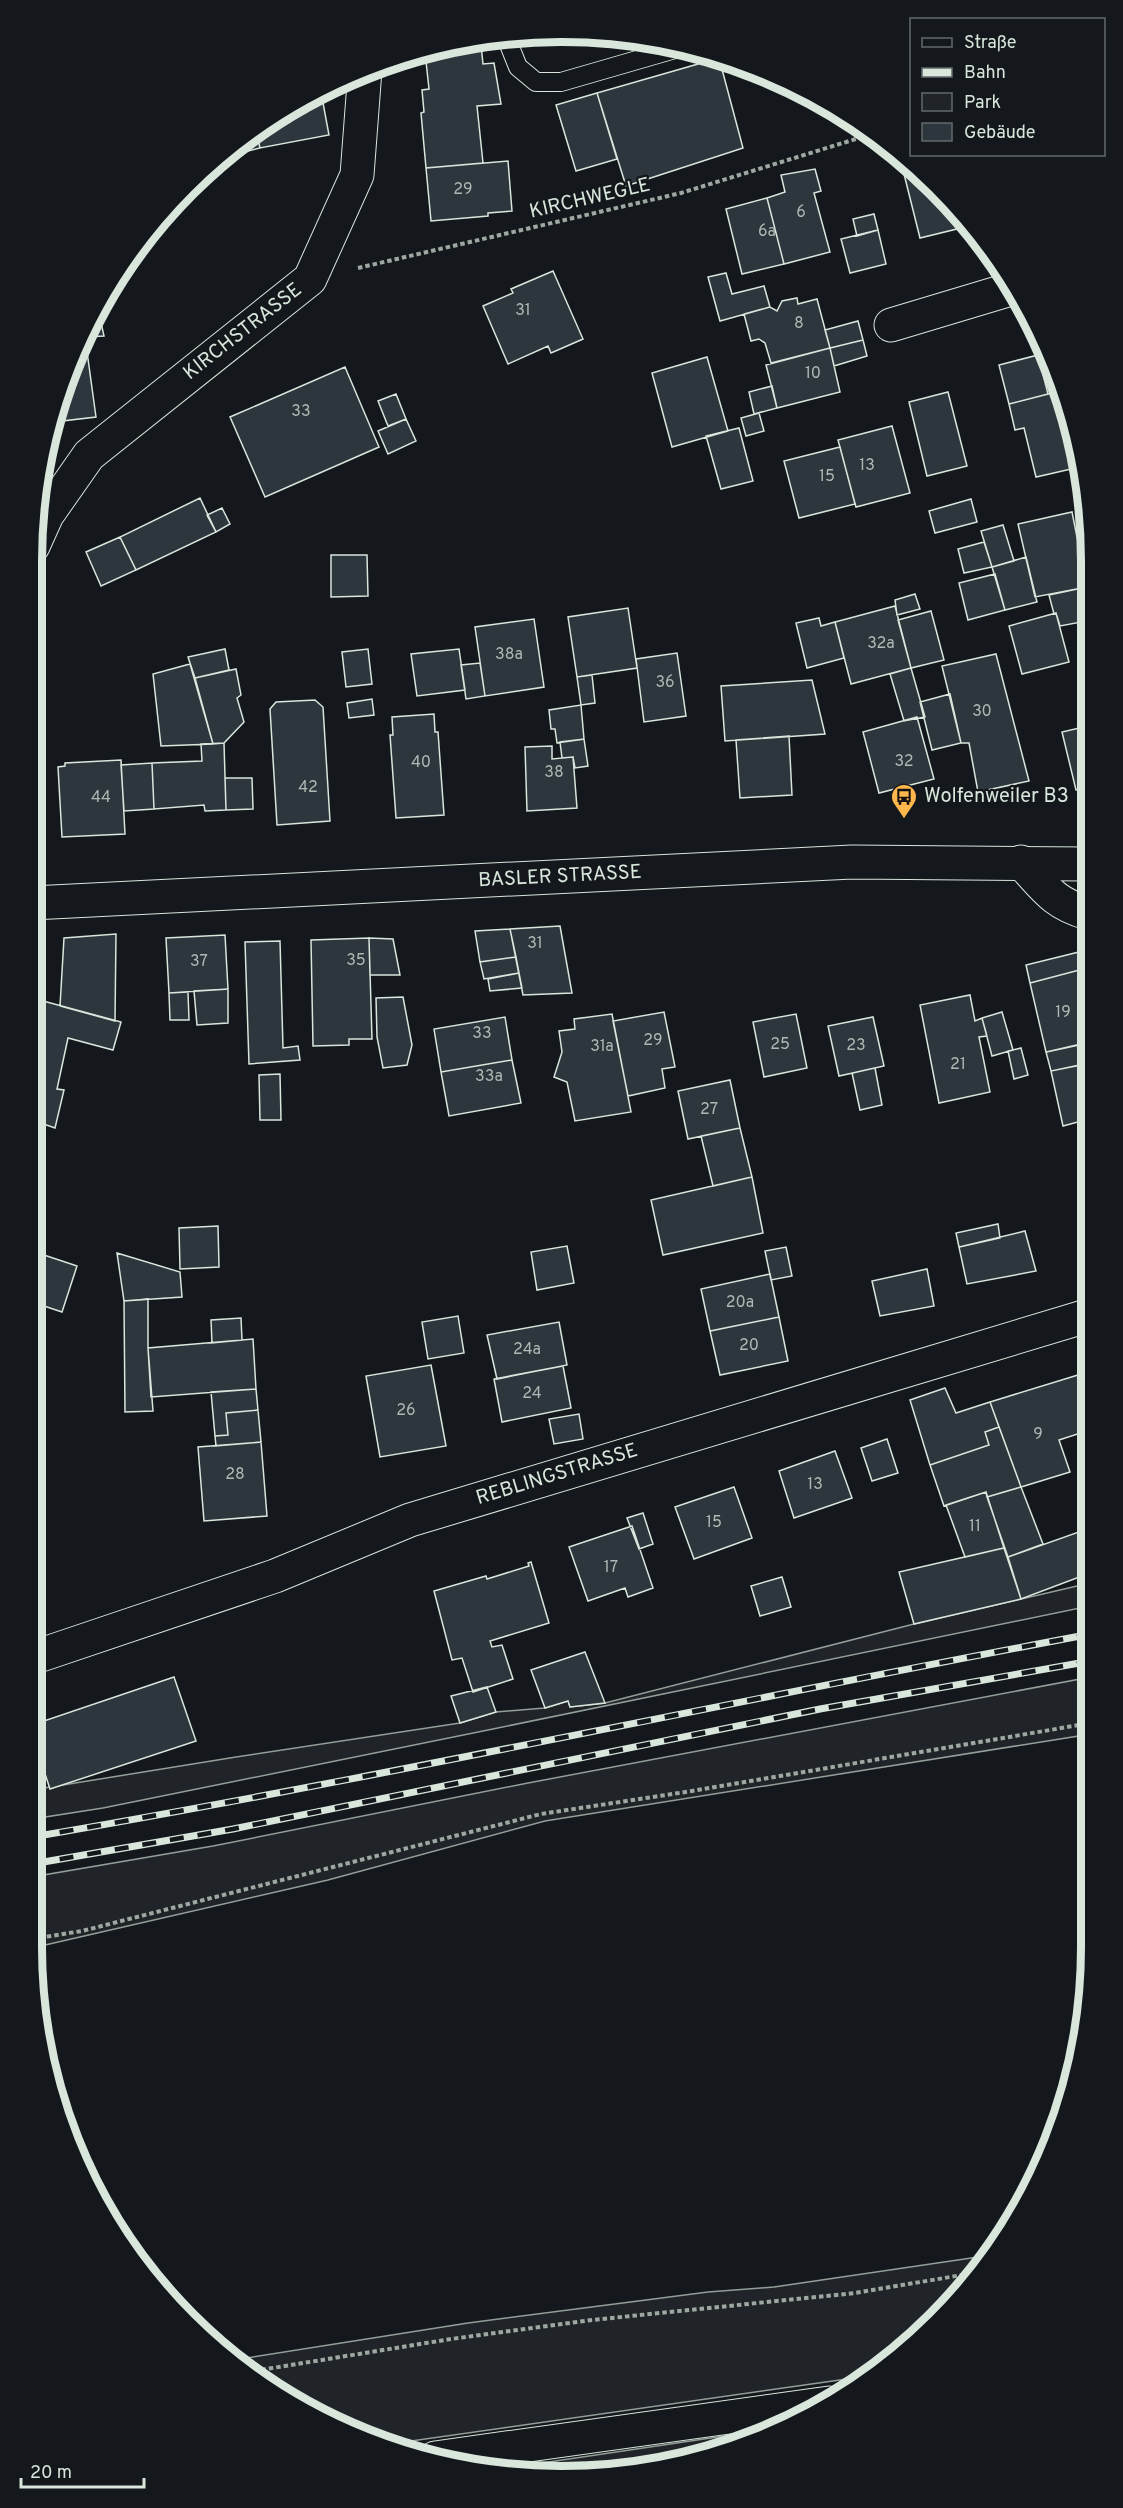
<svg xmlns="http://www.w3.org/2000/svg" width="1123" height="2508" font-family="Overpass,sans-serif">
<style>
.green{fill:#202428;stroke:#939e99;stroke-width:1.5}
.building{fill:#2c363c;stroke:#d8e6dc;stroke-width:1.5}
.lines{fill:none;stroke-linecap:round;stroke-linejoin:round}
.service-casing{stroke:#d8e6dc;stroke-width:20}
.minor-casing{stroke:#d8e6dc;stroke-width:35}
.secondary-casing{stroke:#d8e6dc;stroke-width:35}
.primary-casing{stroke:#d8e6dc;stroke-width:35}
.path{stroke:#9da8a2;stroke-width:4;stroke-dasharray:4.5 3;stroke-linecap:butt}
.service{stroke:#14181c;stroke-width:18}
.minor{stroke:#14181c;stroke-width:33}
.secondary{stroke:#14181c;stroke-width:33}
.primary{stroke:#14181c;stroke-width:33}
.rail-casing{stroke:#d8e6dc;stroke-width:7}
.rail{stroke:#14181c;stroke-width:4.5;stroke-dasharray:14;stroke-linecap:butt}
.labels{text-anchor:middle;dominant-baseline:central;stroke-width:4.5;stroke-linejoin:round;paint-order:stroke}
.number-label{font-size:16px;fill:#adbab4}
.street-label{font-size:20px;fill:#d8e6dc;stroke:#14181c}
.poi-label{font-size:20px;fill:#d8e6dc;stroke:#14181c;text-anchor:start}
.rim{fill:none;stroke:#d8e6dc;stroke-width:8}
</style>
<rect width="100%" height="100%" fill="#14181c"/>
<path class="green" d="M1090,1583V1606L488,1730L103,1808L32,1819V1790L236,1757L460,1723L496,1712L545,1708L568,1701L570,1707L605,1703L914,1624Z
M1091,1677V1734L545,1821L328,1880L32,1948V1877L213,1846L528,1783Z
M985,2256L960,2296L861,2377L397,2443L297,2406L240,2359L468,2323L708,2292L774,2287Z
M758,2431L665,2466L561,2476L494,2470Z"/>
<path class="building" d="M481,45L483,64L494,63L501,104L477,106L483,163L426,168L421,113L424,112L422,90L429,89L425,52Z
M719,58L743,148L626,186L597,93Z
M321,92L329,135L260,148L256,130L267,121Z
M597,93L617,159L576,171L556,105Z
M256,130L260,148L228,156L227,153Z
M508,161L512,211L488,213V216L431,221L426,168Z
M815,169L821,191L814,193L830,252L784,264L767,198L785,192L781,175Z
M915,172L969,226L920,238L904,174Z
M767,198L784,264L742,274L726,209Z
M874,214L878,230L857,236L853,219Z
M878,230L886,264L850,273L841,239Z
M553,271L583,339L551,353L548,346L508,364L483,306L513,293L511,289Z
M726,273L732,294L764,286L770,307L720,321L708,277Z
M797,298L798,304L817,299L830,348L771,363L765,343L759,339L751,341L744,314L770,307L777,311L782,301Z
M98,309L104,336L85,337L96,417L53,422L72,359Z
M858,321L863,340L830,348L825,330Z
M863,340L867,356L834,366L830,348Z
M830,348L840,392L777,408L766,365Z
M1038,355L1048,394L1009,404L999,365Z
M707,357L728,431L672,447L652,373Z
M345,367L379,447L265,497L230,417Z
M772,386L777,408L754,414L749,392Z
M1060,391L1080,467L1036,477L1024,428L1015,430L1009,404Z
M948,392L967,466L927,476L909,402Z
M396,394L406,419L388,426L378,401Z
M759,413L764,431L746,436L741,418Z
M406,419L416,441L388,454L378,431Z
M892,426L910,493L856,507L838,440Z
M739,428L753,481L721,489L706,436Z
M840,447L855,504L799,518L784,461Z
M200,498L216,532L136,570L120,537Z
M971,499L977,522L935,533L929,511Z
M222,508L230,524L216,532L207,515Z
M1072,512L1087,587L1035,597L1018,524Z
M1003,525L1014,561L992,567L981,531Z
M120,537L136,570L101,586L86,552Z
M984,542L992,567L964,573L958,549Z
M331,555H367L368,596L331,597Z
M1026,557L1037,602L1005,610L992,567Z
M995,574L1005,610L968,620L959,583Z
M1087,587V621L1060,626L1056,613L1054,614L1049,595Z
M915,594L920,609L897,615L895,600Z
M895,606L911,668L851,684L835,622Z
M628,608L637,668L577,677L568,617Z
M931,611L944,660L911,668L898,620Z
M1056,613L1069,662L1022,674L1009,626Z
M819,618L821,626L835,622L844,658L807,668L796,623Z
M534,619L544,687L485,696L475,627Z
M225,649L229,670L195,678L188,657Z
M368,649L372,684L346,687L342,652Z
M459,649L465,690L417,696L411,654Z
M677,653L686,716L644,722L636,659Z
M996,654L1029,781L978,792L969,743H961L942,666Z
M480,663L485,696L466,699L461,665Z
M190,664L213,744L161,746L153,674Z
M911,668L925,717L904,721L890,674Z
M236,669L241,695L237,698L244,722L224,743L213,744L195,678Z
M592,675L595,703L581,705L577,677Z
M812,680L825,734L725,741L721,686Z
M950,694L961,743L932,750L920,702Z
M372,699L374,715L349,718L347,703Z
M315,700L323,707L330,821L277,825L270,709L276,702Z
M581,705L584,739L557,743L555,729H551L549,710Z
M434,714L435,732H438L444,815L396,818L390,735H393L392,717Z
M917,717L934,779L879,793L863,732Z
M1088,726V788L1076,790L1062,732Z
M789,736L792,795L740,798L736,740Z
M584,739L588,766L575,768L573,757L562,758L560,742Z
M224,743L226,810L205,811L204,805L154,809L152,763L202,761L201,744Z
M552,746V759L573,757L577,808L527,811L525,747Z
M121,760L125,834L62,837L58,767L65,766V763Z
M152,763L154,809L124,811L121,765Z
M225,778H252L253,809L226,810Z
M560,926L572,993L523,995L510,929Z
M510,929L516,957L480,962L475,931Z
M116,934L115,1021L60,1006L64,938Z
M225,935L228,989L169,993L166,938Z
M369,938L393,939L400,975H370Z
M369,938L372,1039H349V1045L313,1046L311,940Z
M280,941L283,1048L298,1046L300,1060L249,1064L245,942Z
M1083,951L1087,968L1030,983L1026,965Z
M516,957L519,973L484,979L480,962Z
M1087,968L1089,1043L1046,1052L1030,983Z
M519,973L522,988L490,991L488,979Z
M228,989V1023L197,1025L194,991Z
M188,992L189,1020H170L169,993Z
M970,995L975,1021L982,1018L987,1036L979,1037L990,1092L939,1103L920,1005Z
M403,997L412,1045L407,1065L383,1068L377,1037L376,998Z
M32,998L121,1022L113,1050L68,1038L57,1089L64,1090L55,1128L32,1120Z
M664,1012L675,1067L662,1069L665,1088L628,1096L613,1021Z
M1002,1012L1013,1050L992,1056L982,1018Z
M612,1014L631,1112L575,1121L567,1082L554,1077L562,1052L559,1031L575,1029L574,1019Z
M796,1014L807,1068L764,1077L753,1022Z
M505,1017L512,1060L441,1072L434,1029Z
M873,1017L884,1066L839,1076L828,1026Z
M1077,1045L1082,1065L1051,1071L1046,1052Z
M1021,1048L1028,1075L1014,1079L1008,1051Z
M512,1060L521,1103L449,1116L441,1072Z
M1089,1063V1119L1063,1126L1051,1071Z
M875,1068L882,1105L860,1110L852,1073Z
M280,1074L281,1120H260L259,1075Z
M730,1080L740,1128L688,1139L678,1091Z
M740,1128L752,1177L713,1186L701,1136Z
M752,1177L763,1233L663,1255L651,1200Z
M998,1224L1000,1238L959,1247L956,1233Z
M218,1226L219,1267L180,1269L179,1228Z
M1025,1231L1036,1271L967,1284L959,1247Z
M567,1246L574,1283L537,1290L531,1252Z
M786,1247L792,1276L771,1280L765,1251Z
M32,1251L77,1266L62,1312L41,1305L37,1317L32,1315Z
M117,1253L180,1272L182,1297L124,1301Z
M927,1269L934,1306L880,1316L872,1281Z
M770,1274L779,1317L710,1331L701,1289Z
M148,1299V1348L153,1411L125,1412L124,1301Z
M458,1316L464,1353L428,1359L422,1322Z
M779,1317L788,1361L720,1375L710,1331Z
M241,1318L242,1340L212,1343L211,1320Z
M559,1322L567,1365L497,1379L487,1335Z
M253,1339L256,1389L151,1397L148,1348Z
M431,1365L446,1446L380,1457L366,1376Z
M563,1366L571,1408L502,1422L494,1379Z
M1078,1375L1090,1413V1430L1059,1440L1070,1472L1021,1487L990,1402Z
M945,1388L956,1413L990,1402L999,1427L985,1432L989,1445L930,1465L910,1400Z
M256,1389L258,1410L226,1413L228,1435L215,1436L211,1392Z
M258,1410L261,1442L216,1446L215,1436L228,1435L226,1413Z
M579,1414L583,1439L554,1444L549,1419Z
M999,1427L1021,1487L987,1497L986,1492L944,1506L930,1465L989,1445L985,1432Z
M887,1439L898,1473L872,1481L861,1448Z
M261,1442L267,1516L204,1521L198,1447Z
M835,1451L852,1498L794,1518L779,1471Z
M734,1487L752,1538L694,1559L675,1507Z
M1021,1487L1043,1544L1008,1557L987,1497Z
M986,1492L1004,1548L965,1557L946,1505Z
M32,1503L35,1531L32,1532Z
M643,1513L653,1544L639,1549L627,1518Z
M632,1526L653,1588L628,1597L625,1588L588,1601L569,1547Z
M1090,1528V1573L1021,1599L1008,1557Z
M1004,1548L1021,1599L914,1624L899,1572Z
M531,1562L549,1623L490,1641L492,1647L502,1645L513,1679L473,1692L462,1658L452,1660L434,1591L486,1576L487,1579L529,1566L528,1563Z
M782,1577L791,1607L760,1616L751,1586Z
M585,1652L605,1703L570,1707L568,1701L545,1708L531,1670Z
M174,1677L196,1741L50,1789L32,1734V1725Z
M487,1687L496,1712L460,1723L451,1696Z
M32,1757L36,1790H32Z"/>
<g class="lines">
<defs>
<path id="service" d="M506,37L518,67L536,82H561L682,47"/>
<path id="minor" d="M891,325L1011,289
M33,546L47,515L89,455L310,279L357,175L365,70
M1021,862C1044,887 1054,904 1088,913
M32,1658L275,1576L410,1520L1090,1315"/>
<path id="secondary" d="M32,903L852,862L1088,864"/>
<path id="primary" d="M435,2458L829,2403"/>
</defs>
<use href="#service" class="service-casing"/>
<use href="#minor" class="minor-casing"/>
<use href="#secondary" class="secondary-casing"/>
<use href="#primary" class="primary-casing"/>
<path class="path" d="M358,268L681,193L872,134
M32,1939L82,1931L541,1814L692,1791L1091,1723
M254,2371L451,2339L592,2320L855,2293L974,2273"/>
<use href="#service" class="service"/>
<use href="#minor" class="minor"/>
<use href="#secondary" class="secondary"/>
<use href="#primary" class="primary"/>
<defs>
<path id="rail" d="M32,1837C386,1777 737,1700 1091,1634
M32,1864L233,1829L820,1709L1091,1661"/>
</defs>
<use href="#rail" class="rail-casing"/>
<use href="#rail" class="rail"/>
</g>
<defs>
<symbol id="bus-pin" viewBox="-11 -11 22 30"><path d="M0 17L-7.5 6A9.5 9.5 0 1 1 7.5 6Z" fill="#ffb74d" stroke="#14181c"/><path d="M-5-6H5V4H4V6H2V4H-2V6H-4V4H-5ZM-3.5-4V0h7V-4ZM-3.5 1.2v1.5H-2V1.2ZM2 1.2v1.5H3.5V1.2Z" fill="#111"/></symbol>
</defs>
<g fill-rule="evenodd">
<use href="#bus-pin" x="889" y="782" width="30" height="40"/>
</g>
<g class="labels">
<g class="number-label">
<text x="463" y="190">29</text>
<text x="801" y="213">6</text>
<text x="767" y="232">6a</text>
<text x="523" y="311">31</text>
<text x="799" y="324">8</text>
<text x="813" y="374">10</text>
<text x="301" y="412">33</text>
<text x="867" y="466">13</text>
<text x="827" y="477">15</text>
<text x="881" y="644">32a</text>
<text x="509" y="655">38a</text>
<text x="665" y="683">36</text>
<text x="982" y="712">30</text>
<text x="904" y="762">32</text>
<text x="421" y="763">40</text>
<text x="554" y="773">38</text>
<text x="308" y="788">42</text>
<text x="101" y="798">44</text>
<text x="535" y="944">31</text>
<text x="356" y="961">35</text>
<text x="199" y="962">37</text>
<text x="1063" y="1013">19</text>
<text x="482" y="1034">33</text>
<text x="653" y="1041">29</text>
<text x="780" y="1045">25</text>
<text x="856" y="1046">23</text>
<text x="602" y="1047">31a</text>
<text x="958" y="1065">21</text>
<text x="489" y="1077">33a</text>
<text x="709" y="1110">27</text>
<text x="740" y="1303">20a</text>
<text x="749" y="1346">20</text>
<text x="527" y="1350">24a</text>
<text x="532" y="1394">24</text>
<text x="406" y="1411">26</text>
<text x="1038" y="1435">9</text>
<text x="235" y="1475">28</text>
<text x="815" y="1485">13</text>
<text x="714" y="1523">15</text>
<text x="975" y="1527">11</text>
<text x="611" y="1568">17</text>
</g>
<g class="street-label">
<text transform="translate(590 199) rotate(-13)">KIRCHWEGLE</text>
<text transform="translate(243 332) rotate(-38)">KIRCHSTRASSE</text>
<text transform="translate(560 877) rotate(-3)">BASLER STRASSE</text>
<text transform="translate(557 1475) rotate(-17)">REBLINGSTRASSE</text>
</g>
<g class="poi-label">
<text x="924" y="797">Wolfenweiler B3</text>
</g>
</g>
<path d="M0 0H1123V2508H0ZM561 42H562A519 519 0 0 1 1081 561V1947A519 519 0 0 1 562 2466H561A519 519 0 0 1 42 1947V561A519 519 0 0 1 561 42Z" fill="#14181c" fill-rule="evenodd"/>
<path class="rim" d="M561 42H562A519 519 0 0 1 1081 561V1947A519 519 0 0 1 562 2466H561A519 519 0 0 1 42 1947V561A519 519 0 0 1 561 42Z"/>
<rect x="910" y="18" width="195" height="138" fill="#14181c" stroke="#626a69" stroke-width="1.5"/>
<rect x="922" y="38" width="30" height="9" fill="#14181c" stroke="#626a69" stroke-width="1.5"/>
<text x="964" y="48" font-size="18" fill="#d8e6dc">Straße</text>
<rect x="922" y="68" width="30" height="9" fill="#d8e6dc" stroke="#626a69" stroke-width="1.5"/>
<text x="964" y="78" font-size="18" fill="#d8e6dc">Bahn</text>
<rect x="922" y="93" width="30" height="18" fill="#202428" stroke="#626a69" stroke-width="1.5"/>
<text x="964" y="108" font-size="18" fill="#d8e6dc">Park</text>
<rect x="922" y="123" width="30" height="18" fill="#2c363c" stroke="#626a69" stroke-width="1.5"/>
<text x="964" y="138" font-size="18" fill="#d8e6dc">Gebäude</text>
<path d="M21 2478v9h123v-9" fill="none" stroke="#d8e6dc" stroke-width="3"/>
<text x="30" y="2478" font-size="18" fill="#d8e6dc" stroke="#14181c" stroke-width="4.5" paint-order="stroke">20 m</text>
</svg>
